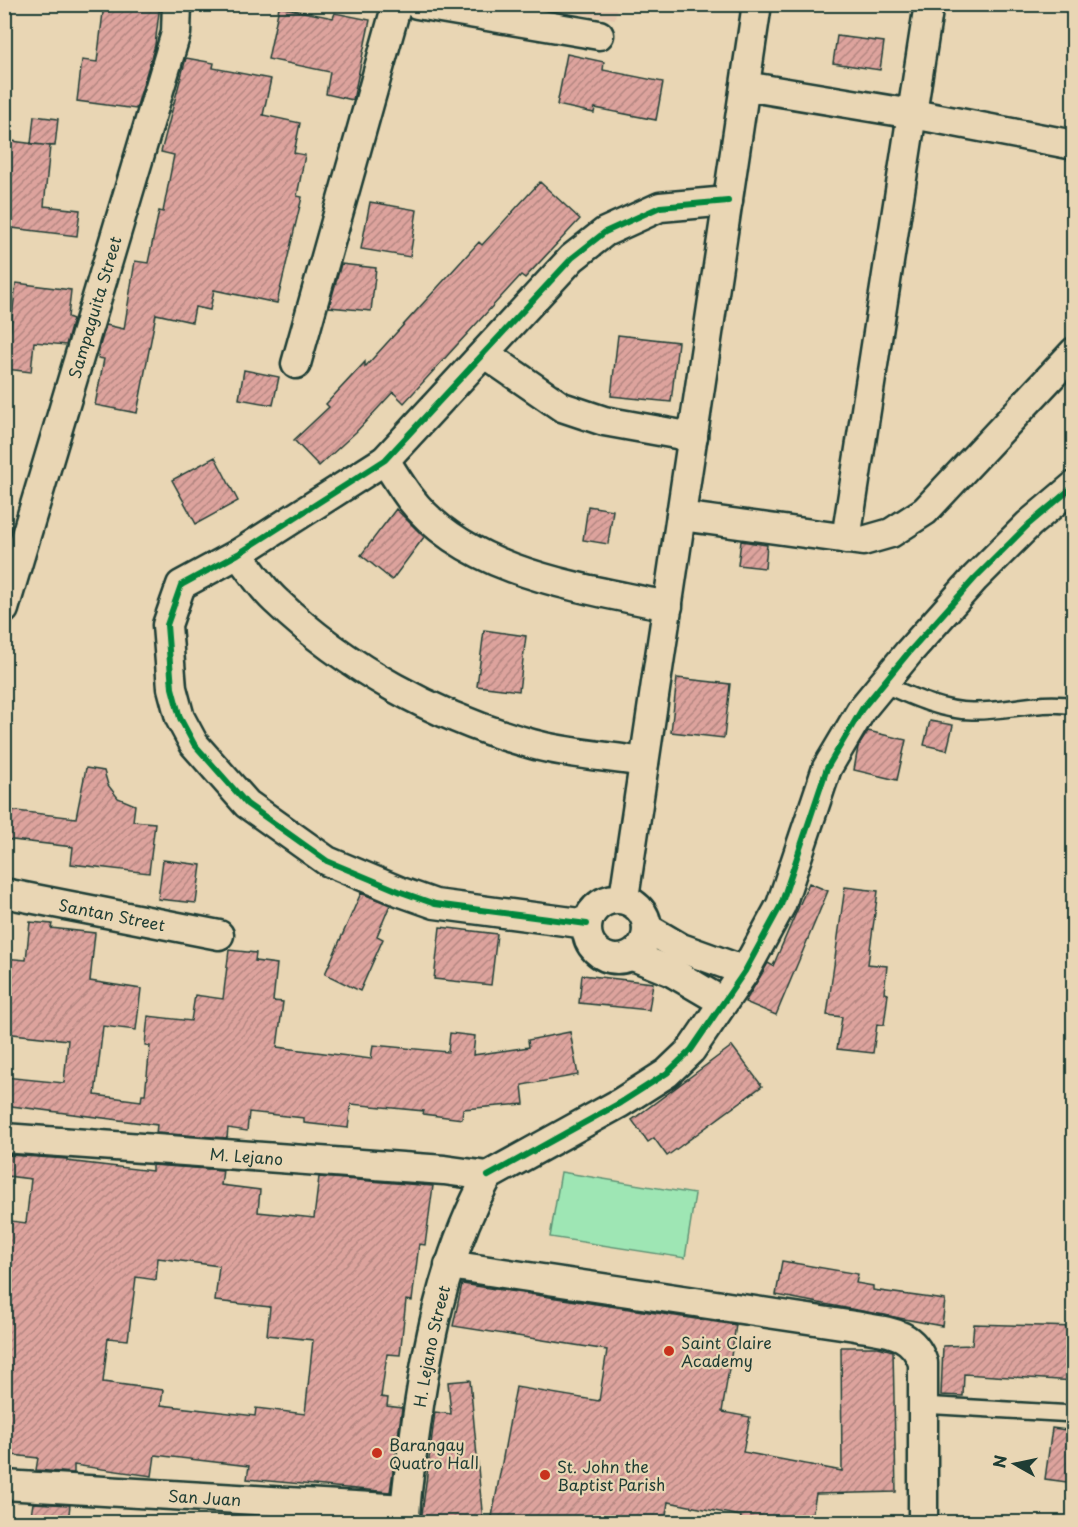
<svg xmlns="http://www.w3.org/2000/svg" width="1078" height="1527" font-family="'Playpen Sans',sans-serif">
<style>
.built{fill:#e5c7ad}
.grass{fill:#9ee6b4;stroke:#5e9274;stroke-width:1.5}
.building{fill:url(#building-hatch);stroke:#1f3d34;stroke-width:1.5;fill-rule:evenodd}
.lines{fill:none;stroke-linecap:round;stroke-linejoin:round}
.service-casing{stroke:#1f3d34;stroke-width:20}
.minor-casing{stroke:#1f3d34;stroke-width:33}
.service{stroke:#e9d6b4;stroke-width:15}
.minor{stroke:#e9d6b4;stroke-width:28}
.cycleway-casing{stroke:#e9d6b4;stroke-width:10}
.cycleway{stroke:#00873e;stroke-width:6}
.poi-dot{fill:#c8321e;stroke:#e9d6b4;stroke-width:2}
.labels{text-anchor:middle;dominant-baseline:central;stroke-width:4.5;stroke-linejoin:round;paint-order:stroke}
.street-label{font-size:16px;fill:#1f3d34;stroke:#e9d6b4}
.poi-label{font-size:16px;fill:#1f3d34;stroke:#e9d6b4;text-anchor:start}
</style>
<defs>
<pattern id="building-hatch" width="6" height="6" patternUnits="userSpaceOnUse" patternTransform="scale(1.5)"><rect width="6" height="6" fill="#dda39d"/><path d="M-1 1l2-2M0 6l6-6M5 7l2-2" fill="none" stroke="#b38681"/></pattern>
</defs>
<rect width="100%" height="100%" fill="#e9d6b4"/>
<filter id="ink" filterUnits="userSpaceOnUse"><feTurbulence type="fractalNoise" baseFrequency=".0167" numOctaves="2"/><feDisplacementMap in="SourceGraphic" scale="12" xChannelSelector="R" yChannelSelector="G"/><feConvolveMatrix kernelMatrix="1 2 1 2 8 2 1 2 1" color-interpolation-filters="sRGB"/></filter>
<g filter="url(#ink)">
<path class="built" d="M532,5H617L615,19Z"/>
<path class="grass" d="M561,1172L695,1194L685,1258L550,1237Z"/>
<path class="building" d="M104,4H160L155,45L136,109L77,101L82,60L97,62Z
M279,7L333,18L335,13L370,20L353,100L326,94L330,72L268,59Z
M837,36L884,42L880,70L833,63Z
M567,54L604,62L603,70L663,82L656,120L595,108L594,113L557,105Z
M186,58L214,63L213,68L271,79L263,115L300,123L294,153L305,155L297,196L302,197L277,303L214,290L210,310L195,307L192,322L156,314L137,413L95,405L104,359L98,358L99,349L106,325L124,329L135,261L148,263L159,211L163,212L174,155L161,152Z
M34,116L58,119L55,146L31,144Z
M4,140L50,146L44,206L80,210L77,236L4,227Z
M540,182L580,219L525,278L521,275L404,403L393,392L356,432L319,466L294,440L329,407L326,404L365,362V367L479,242L482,245Z
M370,202L417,210L410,257L361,249Z
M341,264L376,268L371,311L329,307Z
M16,283L71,290L68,317L73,319L66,345L34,342L31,372L6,369Z
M618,335L678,342L671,402L611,396Z
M244,370L279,377L273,405L239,399Z
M215,457L238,501L196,524L172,480Z
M588,506L613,510L608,544L583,540Z
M396,509L424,537L392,580L361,555Z
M741,541L767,545L765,568L738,565Z
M484,630L526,636L519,691L477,686Z
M677,678L730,684L724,738L671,732Z
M930,721L953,725L947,750L924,745Z
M868,731L906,740L897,780L854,770L858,747Z
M86,768L104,771L108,785L118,798L135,805L133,821L155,823L149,873L71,864L73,847L4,839L8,810L76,818Z
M163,860L201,865L196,903L158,899Z
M809,883L828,891L776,1015L745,1002L768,963L773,966Z
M845,887L878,891L868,964L887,966L884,993L888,994L884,1025L877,1024L873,1053L837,1049L842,1017L827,1015Z
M361,893L390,905L377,936L383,939L360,991L325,974Z
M30,922L52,924L51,928L95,933L90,981L141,989L136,1030L103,1026L95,1095L141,1101L142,1095H145L150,1046L145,1045L148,1016L191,1021L195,995L223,999L229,950L256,953L255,961L277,964L273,1001L283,1002L277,1047L371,1059L373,1045L448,1052L450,1033L475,1036L473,1055L529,1047L528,1040L570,1032L578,1075L522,1085L524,1104L463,1109L462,1119L423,1114L424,1111L351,1104L348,1128L304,1123V1118L249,1112L247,1131L228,1128L227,1138L156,1133L157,1125L4,1105V1077L64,1083L68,1040L4,1033V958L26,960Z
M440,927L497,934L491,985L434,979Z
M582,975L653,983L649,1010L579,1003Z
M732,1046L762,1086L667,1156L654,1138L648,1142L632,1120Z
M9,1155L67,1159V1161L152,1171V1165L223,1170L221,1185L260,1190L258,1212L314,1218L319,1177L433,1186L425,1245L419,1244L412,1301L406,1300L400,1355L387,1354L381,1397L388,1398L387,1406L402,1408L390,1492L247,1479L249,1466L155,1455L152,1476L74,1465V1473L36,1470L38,1458L4,1454V1220L26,1223L31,1179L7,1176ZM158,1258L219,1266L215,1301L270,1307L267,1335L313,1340L305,1414L256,1408L255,1416L161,1405L163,1390L103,1382L108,1338L128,1340L136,1277L156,1280Z
M782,1261L858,1274L856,1283L873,1286V1290L945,1300L942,1326L776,1295Z
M462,1284L736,1325L722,1412L750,1417L743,1452L842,1471L841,1347H878L893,1351L896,1492L816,1494L811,1522H740L741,1516L668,1502L665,1522H491L516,1387L599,1401L607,1350L453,1326Z
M974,1324L1074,1327V1381L964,1374L963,1396L941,1395L943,1346L972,1345Z
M470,1380L483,1522H421L435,1412L451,1414L448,1382Z
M1052,1428L1074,1431V1483L1045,1479Z
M33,1503L70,1505L68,1522H30Z"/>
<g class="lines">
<defs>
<path id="service" d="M883,684C910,696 942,711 972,711C1006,712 1039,700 1074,706
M922,1405L1074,1414"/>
<g id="minor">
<path d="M417,4L599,35"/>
<path d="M745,86L913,114L1074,145"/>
<path d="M485,354L562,407L604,421L693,437"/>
<path d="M296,364L397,4"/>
<path d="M385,460C393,473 401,486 410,498C467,573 583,588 668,606"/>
<path d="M681,516L863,541L891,533L925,511L1074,352"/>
<path d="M846,539L929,4"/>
<path d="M238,554C250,569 261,587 275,600C346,668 437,718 532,744C568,754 607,756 644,762"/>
<path id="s1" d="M4,609L176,33L177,4"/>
<path id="s2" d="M4,893L219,935"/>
<path d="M624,898L757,4"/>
<circle cx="617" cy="929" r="30"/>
<path d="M587,924L435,904L401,892L327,861L247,804L194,744L180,718L172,688L167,625L181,585L238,554L385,460L572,258L605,232L660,207L728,201"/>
<path d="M647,928L681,948L745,971"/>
<path d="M633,956L670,971L723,1002"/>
<path id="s3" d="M4,1138L444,1170L488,1176"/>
<path d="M488,1176L620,1103L667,1073L691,1050L745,971L781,905L827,768L862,709L909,652L975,578L1029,524L1074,486"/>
<path d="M449,1265L855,1326C886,1332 912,1330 923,1363V1522"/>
<path id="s4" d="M4,1485L405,1509"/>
<path id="s5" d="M405,1522C405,1495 410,1468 414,1440C426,1350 443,1257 488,1176"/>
</g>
</defs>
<use href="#service" class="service-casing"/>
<use href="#minor" class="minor-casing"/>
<use href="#service" class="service"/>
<use href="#minor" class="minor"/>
<defs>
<path id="cycleway" d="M587,924L435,904L401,892L327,861L247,804L194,744L180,718L172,688L167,625L181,585L238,554L385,460L572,258L605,232L660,207L728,201
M488,1176L620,1103L667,1073L691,1050L745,971L781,905L827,768L862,709L909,652L975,578L1029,524L1074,486"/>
</defs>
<use href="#cycleway" class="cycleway-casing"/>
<use href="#cycleway" class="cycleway"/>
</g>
</g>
<g class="poi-dot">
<circle cx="669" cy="1351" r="6"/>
<circle cx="377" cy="1453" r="6"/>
<circle cx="545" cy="1475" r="6"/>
</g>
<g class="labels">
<g class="street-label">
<text stroke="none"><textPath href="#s1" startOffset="315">Sampaguita Street</textPath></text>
<text stroke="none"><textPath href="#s2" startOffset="110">Santan Street</textPath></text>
<text stroke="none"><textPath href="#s3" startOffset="243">M. Lejano</textPath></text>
<text stroke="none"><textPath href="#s5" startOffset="178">H. Lejano Street</textPath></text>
<text stroke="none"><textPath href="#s4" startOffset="201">San Juan</textPath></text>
</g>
<g class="poi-label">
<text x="681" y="1342">Saint Claire<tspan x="681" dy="18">Academy</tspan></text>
<text x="389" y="1444">Barangay<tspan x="389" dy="18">Quatro Hall</tspan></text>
<text x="557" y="1466">St. John the<tspan x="557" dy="18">Baptist Parish</tspan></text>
</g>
</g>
<rect width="1078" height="1527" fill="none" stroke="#e9d6b4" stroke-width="24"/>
<rect x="12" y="12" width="1054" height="1503" fill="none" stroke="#1f3d34" stroke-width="2" filter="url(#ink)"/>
<g transform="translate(1015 1464) rotate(279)" stroke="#e9d6b4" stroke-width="4.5" paint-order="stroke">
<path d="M0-4.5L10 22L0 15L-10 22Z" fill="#1f3d34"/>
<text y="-9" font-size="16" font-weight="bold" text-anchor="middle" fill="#1f3d34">N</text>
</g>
</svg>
